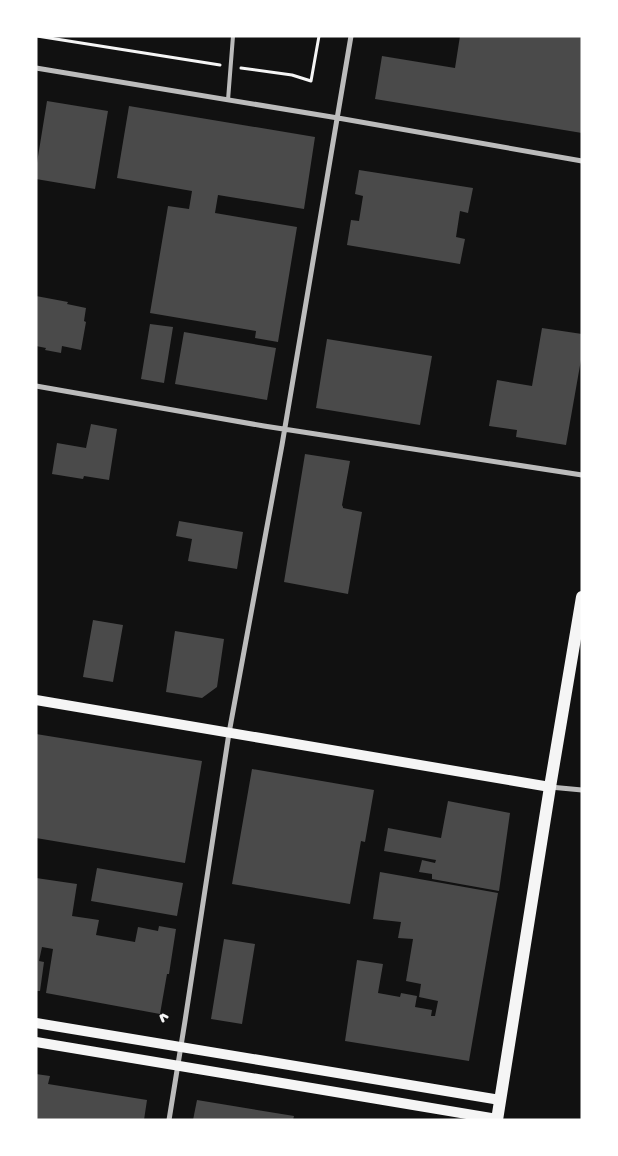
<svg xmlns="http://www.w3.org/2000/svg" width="618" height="1156" font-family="'Fira Sans Condensed',sans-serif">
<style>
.building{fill:#4a4a4a}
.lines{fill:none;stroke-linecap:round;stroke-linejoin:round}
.path{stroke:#f5f5f5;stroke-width:3}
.service{stroke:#bcbcbc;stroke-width:4}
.minor{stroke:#bcbcbc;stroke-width:5}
.secondary{stroke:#f5f5f5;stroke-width:10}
.primary{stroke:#f5f5f5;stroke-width:12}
</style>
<rect width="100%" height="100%" fill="#111"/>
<path class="building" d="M460,36H582V133L375,99L382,56L455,68Z
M47,101L108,111L95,189L36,179V169Z
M129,106L315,137L304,209L218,195L215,213L297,227L278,342L255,338L256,331L150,313L168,206L189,209L192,191L117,178Z
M359,170L473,188L468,213L460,211L456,237L465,239L460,264L347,245L351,220L359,221L363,196L355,194Z
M36,296L68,302L67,304L86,308L84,321L86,322L81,350L62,346L61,353L45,350L46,348L36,346Z
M150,324L173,327L164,383L141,379Z
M542,328L582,334V354L566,445L516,437L517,430L489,426L497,380L532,386Z
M184,332L276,348L267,400L175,384Z
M327,339L432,356L420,425L316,408Z
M91,424L117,429L109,480L84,476L83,479L52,474L57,443L86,448Z
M305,454L350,461L342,505L343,507V508L362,512L348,594L284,582Z
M179,521L243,532L237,569L188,561L192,539L176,536Z
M93,620L123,625L113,682L83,677Z
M175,631L224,639L217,687L202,698L166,692Z
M36,734L202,761L185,863L36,838Z
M252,769L374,790L365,842L361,841L350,904L232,884Z
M448,801L510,813L499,891L432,879V874L419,872L422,860L435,863L436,860L384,851L388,828L441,838Z
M97,868L183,883L177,916L91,901Z
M380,872L498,893L469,1061L345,1041L357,960L383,964L378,993L400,997L401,993L417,996L415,1007L432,1010L431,1016H435L438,1001L419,997L421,984L406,981L413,939L398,938L401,922L373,919Z
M36,878L77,884L72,916L99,920L96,935L135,942L138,927L158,931L159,926L176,929L169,974H167L160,1014L46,993L53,949L42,947L39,961L44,962L40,991H36Z
M224,939L255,944L242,1024L211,1019Z
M36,1074L50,1076L48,1084L147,1100L144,1120H36Z
M197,1100L294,1116L293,1120H193Z"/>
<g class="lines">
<path class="path" d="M37,36L220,65
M241,68L292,75L311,81L319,36
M163,1015L167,1017
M161,1016L163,1021"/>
<path class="service" d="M228,100L233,36"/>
<path class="minor" d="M36,68L338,118L582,161
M36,386L264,426L582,475
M550,787L582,790
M169,1120L185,1021L229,733L282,445L351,36"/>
<path class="secondary" d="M36,700L550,787
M36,1023L500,1100
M36,1042L497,1119"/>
<path class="primary" d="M497,1120L550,787L582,597"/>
</g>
<rect width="618" height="1156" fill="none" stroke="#ffffff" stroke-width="75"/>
</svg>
